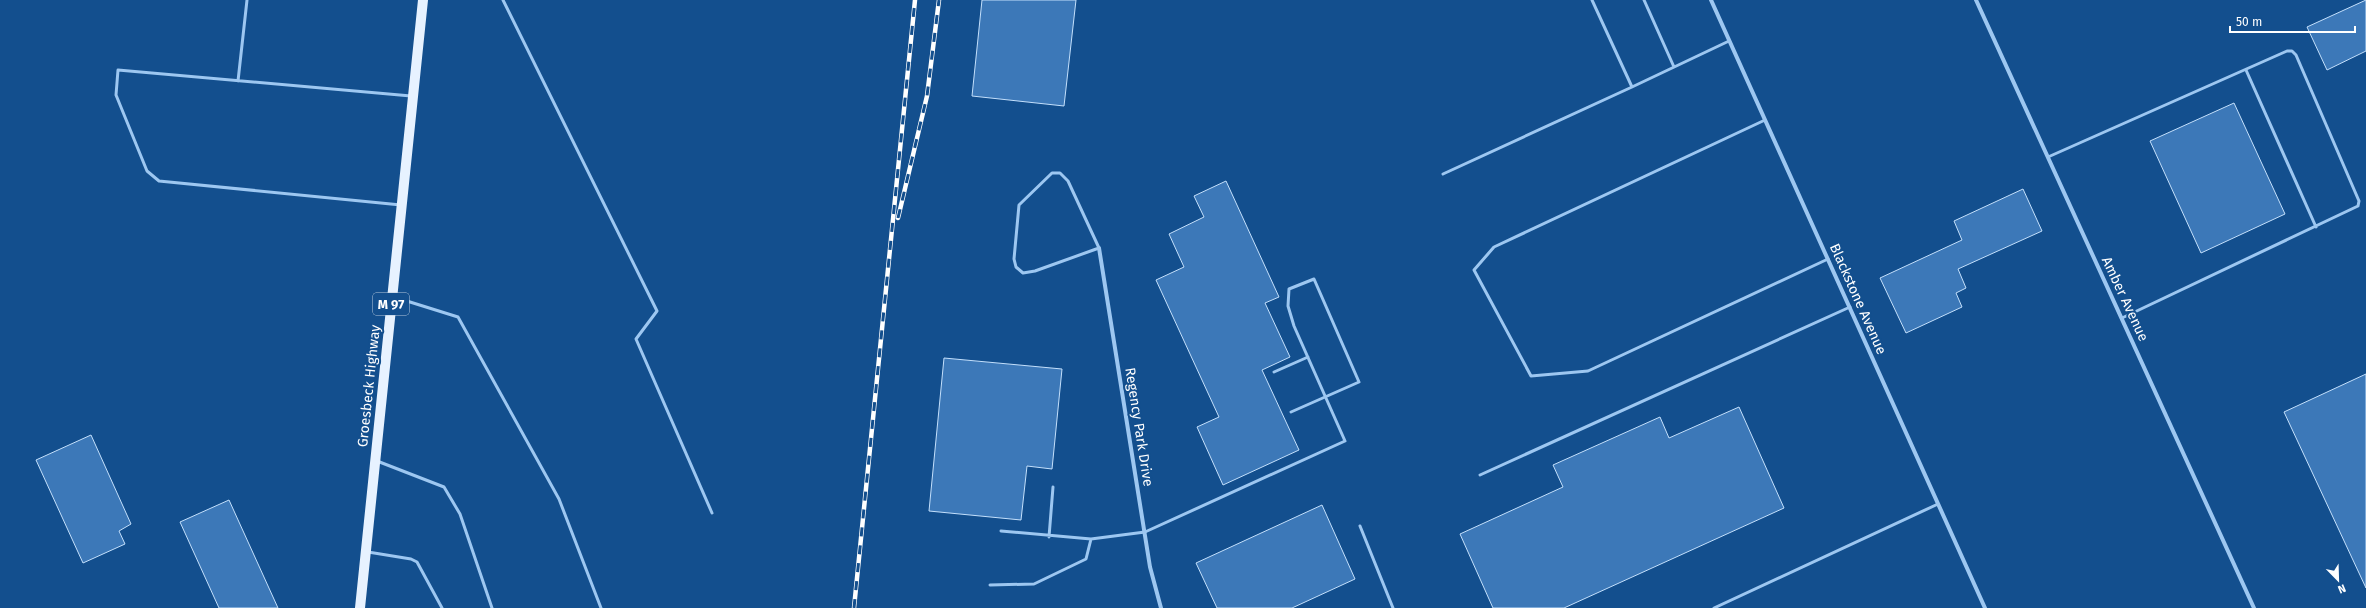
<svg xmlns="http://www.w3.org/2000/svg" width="2366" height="608" font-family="'Fira Sans',sans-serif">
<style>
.building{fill:#3c78b8;stroke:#c4e0fc}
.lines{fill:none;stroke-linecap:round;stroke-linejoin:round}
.lane{stroke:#9dc7f1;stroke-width:3}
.street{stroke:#9dc7f1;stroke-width:4}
.primary{stroke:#e7f2ff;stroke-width:10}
.rail-casing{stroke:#fff;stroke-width:4.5}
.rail{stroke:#134f8e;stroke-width:3;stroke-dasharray:9;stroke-linecap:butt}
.labels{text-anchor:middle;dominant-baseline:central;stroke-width:4;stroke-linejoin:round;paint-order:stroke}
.shield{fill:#134f8e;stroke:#b8cadd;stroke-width:1}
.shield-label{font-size:13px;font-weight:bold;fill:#fff}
.street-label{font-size:14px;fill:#fff;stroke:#134f8e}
</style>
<rect width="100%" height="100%" fill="#134f8e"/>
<path class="building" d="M982,0H1076L1064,106L972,96Z
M2366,0V51L2327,70L2307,27Z
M2234,103L2285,214L2201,253L2150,141Z
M1226,181L1279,297L1265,303L1290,357L1262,370L1299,450L1223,485L1197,427L1219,417L1156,280L1184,267L1169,234L1204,217L1194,196Z
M2023,189L2042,231L1958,269L1966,288L1956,293L1962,307L1906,333L1880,278L1962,240L1954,221Z
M944,358L1062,369L1052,469L1027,466L1021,520L929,511Z
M2366,374V588L2284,412Z
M1739,407L1784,508L1564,608H1493L1460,534L1563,487L1553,465L1660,417L1669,438Z
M91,435L131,524L119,531L125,544L83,563L36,460Z
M229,500L278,608H219L180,522Z
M1322,505L1355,579L1292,608H1217L1196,563Z"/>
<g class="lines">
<path class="lane" d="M503,0L657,311L636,339L712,513
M1592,0L1632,87L1729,41
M1644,0L1674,67
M2246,70L2316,227
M238,81L247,0
M1765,120L1494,247L1474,270L1531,376L1588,371L1828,259
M2048,157L2287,51H2292L2296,55L2359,201L2358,206L2122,318
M1052,173H1060L1068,181L1099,248L1035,271L1023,273L1016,267L1014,259L1019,205Z
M1443,174L1632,87
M401,205L159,181L147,171L116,95L118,70L411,96
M394,297L458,317L559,499L601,608
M1274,372L1308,357
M377,461L444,487L460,514L492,608
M1480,475L1850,307
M1360,526L1393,608
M1001,531L1091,539L1145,532L1345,441L1294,326L1288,306L1289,289L1314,279L1359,382L1291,412
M1049,537L1053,487
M368,552L411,559L417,562L442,608
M990,585L1034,584L1086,559L1091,539
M1714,608L1938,504"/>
<path class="street" d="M1711,0L1985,608
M1976,0L2254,608
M1099,248L1150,567L1161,608"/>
<path class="primary" d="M360,608L423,0"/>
<defs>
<path id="rail" d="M898,218L927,96L939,0
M854,608L915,0"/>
</defs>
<use href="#rail" class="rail-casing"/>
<use href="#rail" class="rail"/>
</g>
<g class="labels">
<rect class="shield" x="373" y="293" width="36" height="22" rx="3"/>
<g class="shield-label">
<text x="391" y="304">M 97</text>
</g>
<g class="street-label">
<text transform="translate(1858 299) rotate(66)">Blackstone Avenue</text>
<text transform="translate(2125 299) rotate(65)">Amber Avenue</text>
<text transform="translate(369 386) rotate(-84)">Groesbeck Highway</text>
<text transform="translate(1139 427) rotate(81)">Regency Park Drive</text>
</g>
</g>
<g transform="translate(2338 580) rotate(157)" stroke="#134f8e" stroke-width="3" paint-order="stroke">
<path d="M0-3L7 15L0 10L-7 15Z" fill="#ffffff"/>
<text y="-6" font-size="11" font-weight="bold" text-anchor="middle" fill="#ffffff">N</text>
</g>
<path d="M2230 26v6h125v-6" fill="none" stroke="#ffffff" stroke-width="2"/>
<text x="2236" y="26" font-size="12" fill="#ffffff" stroke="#134f8e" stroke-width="3" paint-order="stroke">50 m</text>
</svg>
